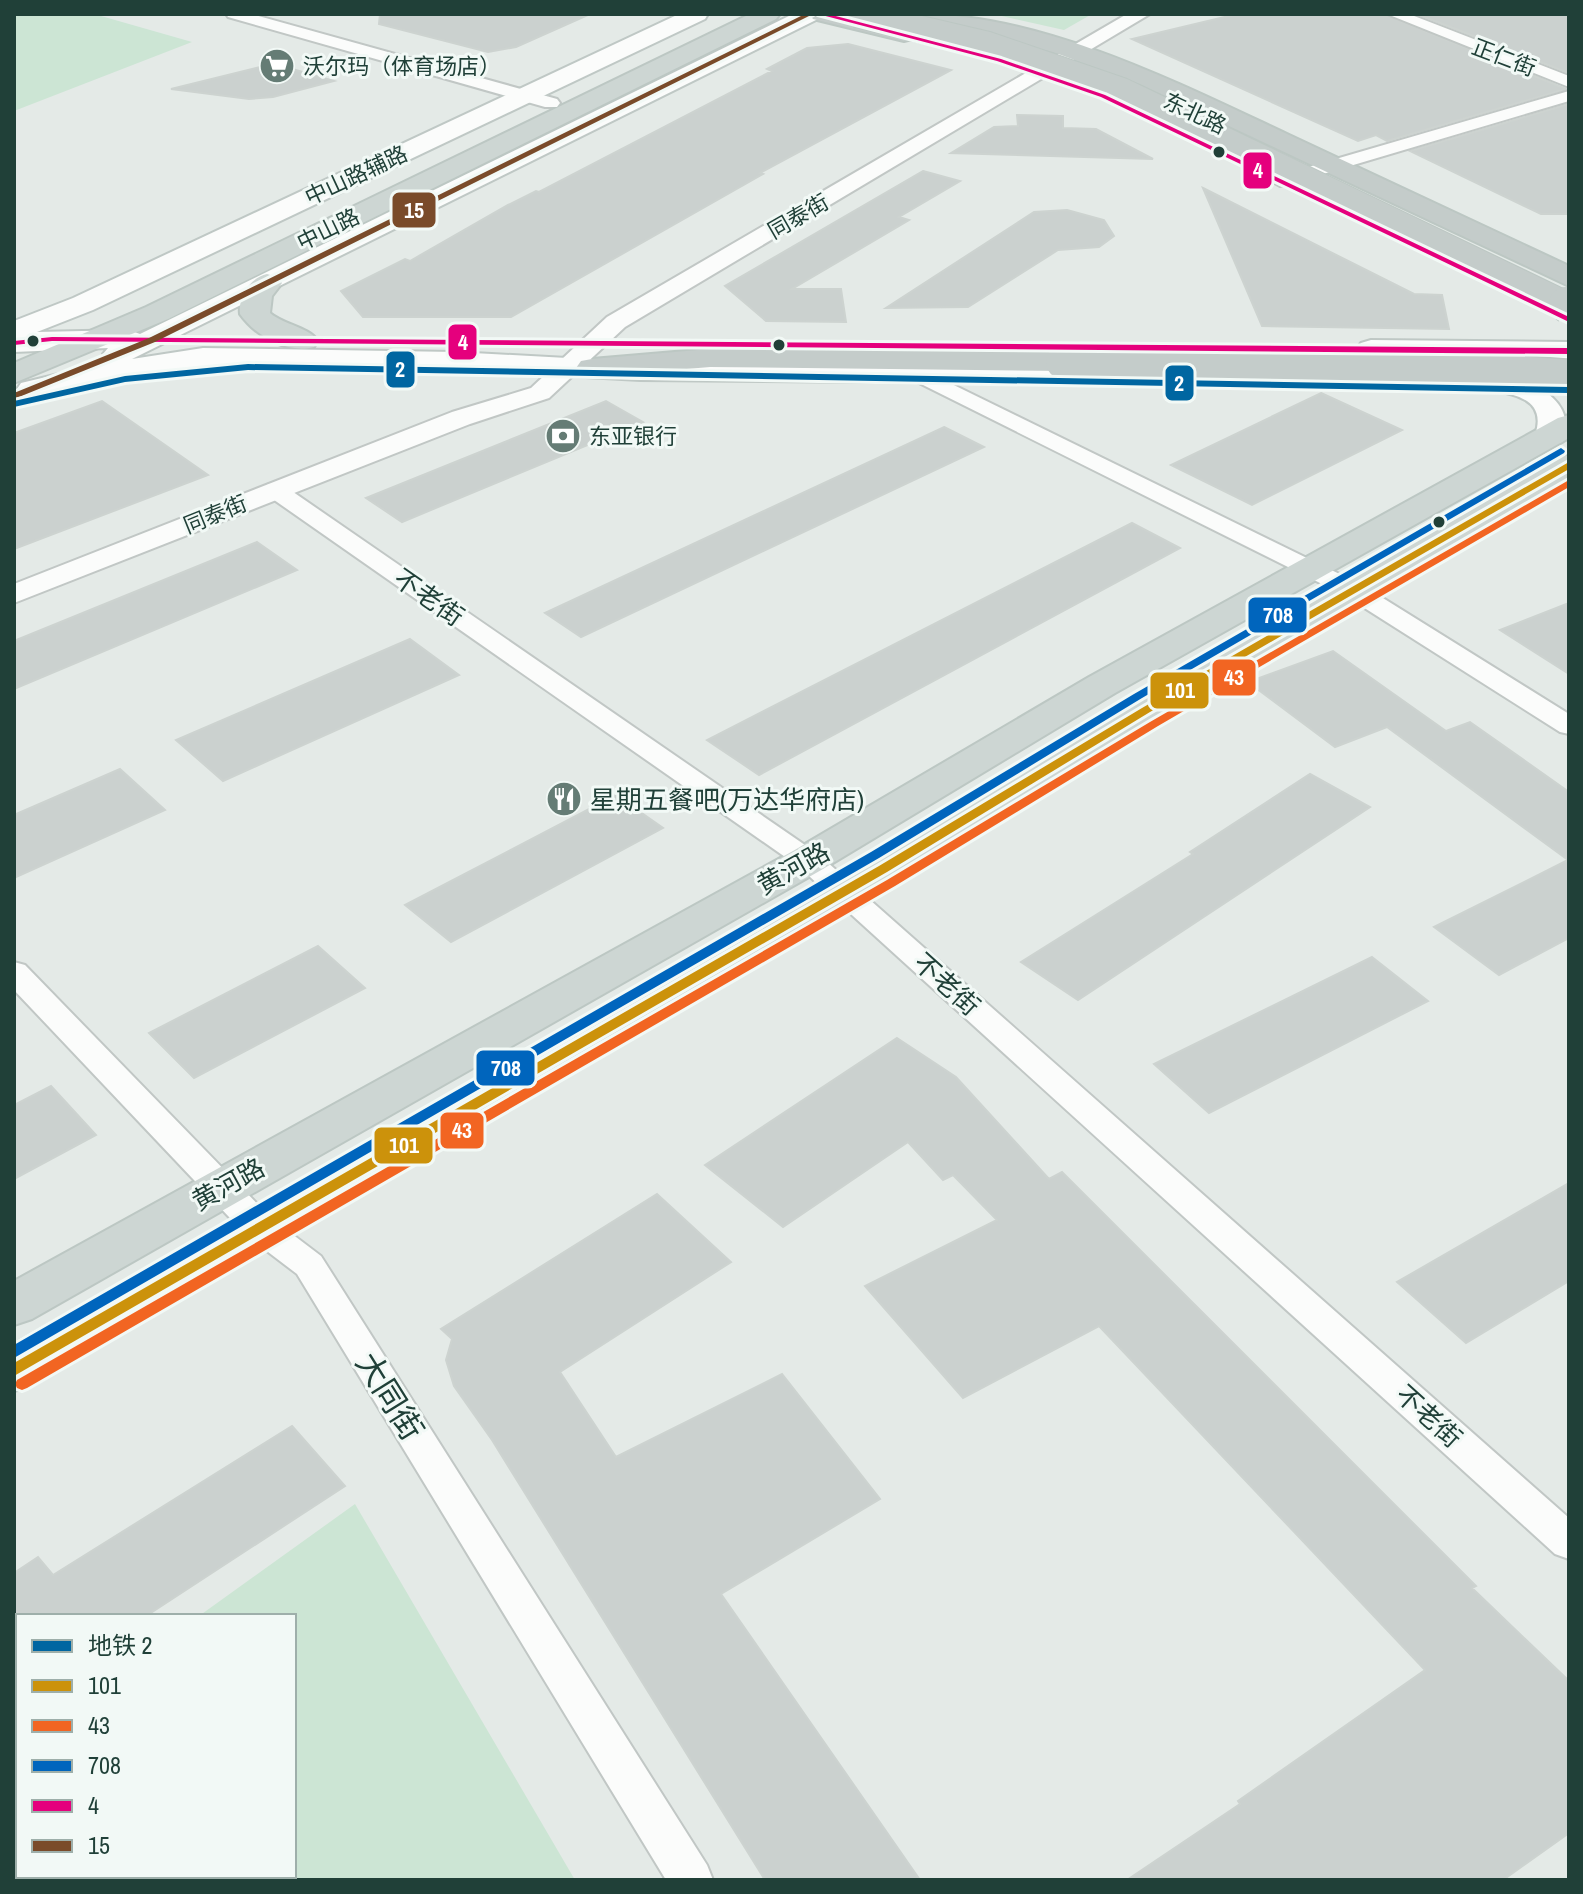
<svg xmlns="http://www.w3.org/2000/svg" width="1583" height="1894" font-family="'Archivo Narrow','Noto Sans SC',sans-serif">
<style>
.green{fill:#cce5d4}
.building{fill:#cbd1cf;stroke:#cdd3d0;stroke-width:2}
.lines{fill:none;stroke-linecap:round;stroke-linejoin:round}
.minor-casing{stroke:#c1c7c5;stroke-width:4}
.tertiary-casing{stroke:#c1c7c5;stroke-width:4}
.secondary-casing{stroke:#bfc8c5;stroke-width:4}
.primary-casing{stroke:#bcc7c3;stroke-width:4}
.trunk-casing{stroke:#bcc7c3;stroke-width:4}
.minor{fill:#fbfcfb;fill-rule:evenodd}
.tertiary{fill:#fbfcfb;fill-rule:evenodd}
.secondary{fill:#fbfcfb;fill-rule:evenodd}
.primary{fill:#cdd6d3;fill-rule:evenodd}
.trunk{fill:#c4ccca;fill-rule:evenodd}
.trunk-bridge-far1-casing{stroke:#bcc7c3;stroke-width:28;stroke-linecap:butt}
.trunk-bridge-casing{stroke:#bcc7c3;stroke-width:37;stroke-linecap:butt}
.trunk-bridge-far1{stroke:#c4ccca;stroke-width:26}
.trunk-bridge{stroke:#c4ccca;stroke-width:34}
.bus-1-casing{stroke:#f2f9f6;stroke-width:6}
.bus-2-casing{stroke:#f2f9f6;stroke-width:6}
.bus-3-casing{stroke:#f2f9f6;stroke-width:6}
.bus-4-casing{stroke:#f2f9f6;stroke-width:6}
.bus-5-casing{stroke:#f2f9f6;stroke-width:6}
.bus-1{fill:#cc920b;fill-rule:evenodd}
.bus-2{fill:#f26522;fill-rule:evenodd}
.bus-3{fill:#0065bd;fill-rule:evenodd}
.bus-4{fill:#e5007d;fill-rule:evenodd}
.bus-5{fill:#7a4b2a;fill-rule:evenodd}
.metro-1-casing{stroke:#f2f9f6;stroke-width:6}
.metro-1{fill:#0066a1;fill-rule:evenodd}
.bus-dot{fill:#204038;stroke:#f2f9f6;stroke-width:3}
.labels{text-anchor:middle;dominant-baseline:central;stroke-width:6;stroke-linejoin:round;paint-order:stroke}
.far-street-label{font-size:22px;fill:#204038;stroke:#f2f9f6}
.far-poi-label{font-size:22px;fill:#204038;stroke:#f2f9f6;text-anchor:start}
.street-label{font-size:26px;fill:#204038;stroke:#f2f9f6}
.poi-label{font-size:26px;fill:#204038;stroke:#f2f9f6;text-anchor:start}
.near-street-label{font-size:32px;fill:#204038;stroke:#f2f9f6}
.line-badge{stroke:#f2f9f6;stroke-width:3}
.badge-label{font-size:22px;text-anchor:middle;font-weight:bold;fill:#fff}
</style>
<rect width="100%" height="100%" fill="#e4eae7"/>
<path class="green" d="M14,14H94L192,42L14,111Z
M993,14H1092L1064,30Z
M355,1504L575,1880H14V1748L18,1745V1876H294V1616H199Z"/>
<path class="building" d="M380,14H590L516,47L488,52L379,24Z
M1237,14H1384L1566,89L1387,141L1376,135L1358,141L1132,39Z
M1417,14H1569V73Z
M848,44L951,70L760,173L763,174L511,317H363L341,291L405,259L410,261L508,205L536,191L539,192L772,71L767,69L807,48Z
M264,66H282L334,81L273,97L249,99L171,89Z
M1569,104V214H1541L1410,151Z
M1017,115L1063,116V128L1096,129L1153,159L951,153L994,127L1018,126Z
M923,171L960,181L899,217L909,220L792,289H841L846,322L766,321L725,286Z
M1203,188L1414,294L1442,295L1449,329L1262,326Z
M1067,210L1104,220L1114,236L1099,247L1058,250L968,307L886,308L1034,212Z
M1321,393L1402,430L1252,505L1171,465Z
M102,401L208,475L14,549V433Z
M606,401L643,422L402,522L366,498Z
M944,427L984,447L581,637L545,613Z
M1132,523L1180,548L759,775L707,740Z
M257,542L297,570L14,689V641Z
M1569,603V674L1500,630Z
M410,639L459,675L223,781L176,740Z
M1333,651L1446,731L1470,722L1569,792V938L1499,975L1434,927L1568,860L1387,727L1335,747L1248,682Z
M120,769L165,810L14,878V815Z
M1310,774L1370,807L1078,1000L1021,962L1193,854L1190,852Z
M616,795L663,828L451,942L405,905Z
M318,946L365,988L194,1078L149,1033Z
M1372,957L1428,1001L1209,1113L1154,1064Z
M897,1038L956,1077L1049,1179L1062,1172L1476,1586L1472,1588L1569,1681V1833L1503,1880H1127L1240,1804L1238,1801L1425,1670L1099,1326L963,1398L865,1286L997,1220L953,1175L943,1180L908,1142L783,1227L705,1165Z
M51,1086L96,1135L14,1179V1105Z
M1569,1183V1281L1466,1343L1397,1282Z
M657,1194L731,1262L560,1372L616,1457L782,1374L880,1499L721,1594L920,1880H765L492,1440L454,1386L446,1360L452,1339L441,1329Z
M292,1426L345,1486L146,1616H14V1573L38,1557L53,1575Z"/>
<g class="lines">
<defs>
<path id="minor" d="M226,14H251L557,99L560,103L557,107H545L228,17Z
M1387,14H1409L1569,76V87Z
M1569,91V101L1286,185L1280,186L1271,181L1274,177Z
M917,367L1362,585L1569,714V734L1560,732L1344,595L909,378L906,373Z
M275,483L283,485L818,854L1569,1518V1559L1555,1554L798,866L267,495L263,490L267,485Z
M14,962L25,965L271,1218L321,1256L707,1865L713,1880H666L297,1274L247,1236L14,990Z"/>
<path id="tertiary" d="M1127,14H1150L625,327L549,398L470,424L14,603V584L452,412L531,388L607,317Z"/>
<path id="secondary" d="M679,14H708L705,19L93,310L37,332L129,330L140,334L793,14H821L818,19L132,359L203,348L455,352L640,362L1111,366L1122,369L1126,375L1122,381L1111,384L640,380L455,370L203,366L90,383L32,398L21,395L17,389L21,383L113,361L103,354L108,348L14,352V321L73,298Z
M1371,340L1569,342V360L1361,355L1356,349L1361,343Z
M1473,370C1506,372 1583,390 1562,442L1551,444L1540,442L1535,435C1551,389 1492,393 1462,385L1458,379L1462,373Z"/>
<path id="primary" d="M750,14H780L776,19L168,319L14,383V363L146,307Z
M267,274L277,277L282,283L272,296L270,313C284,325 309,327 318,341L314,347C286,354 256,336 240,314C238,296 250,278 267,274Z
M1569,415V438L1115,693L823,869L32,1319L14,1325V1281L793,851L1089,677L1558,418Z
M1569,455V479L1160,718L898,878L33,1385L14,1391V1344L868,860L1132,702L1557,458Z"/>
<path id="trunk" d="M809,14H850L912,29L916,34L912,39L904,41L813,19Z
M919,14C1042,14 1178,83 1287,134C1381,178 1475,222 1569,266V286L1140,84L1053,52L923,19Z
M710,349L1063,353L1074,355L1078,362L1074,369L1063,371L710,367L592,377L581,375L576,368L581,361L592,359Z"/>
</defs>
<use href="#minor" class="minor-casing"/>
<use href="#tertiary" class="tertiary-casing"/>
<use href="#secondary" class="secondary-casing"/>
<use href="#primary" class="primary-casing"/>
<use href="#trunk" class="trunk-casing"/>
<use href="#minor" class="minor"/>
<use href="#tertiary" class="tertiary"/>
<use href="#secondary" class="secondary"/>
<use href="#primary" class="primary"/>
<use href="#trunk" class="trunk"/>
<defs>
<path id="trunk-bridge-far1" d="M856,14L988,45L1122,91L1569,306"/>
<path id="trunk-bridge" d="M1566,304L1569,306
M1063,362L1421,366L1569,377"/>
</defs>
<use href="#trunk-bridge-far1" class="trunk-bridge-far1-casing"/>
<use href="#trunk-bridge" class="trunk-bridge-casing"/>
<use href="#trunk-bridge-far1" class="trunk-bridge-far1"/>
<use href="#trunk-bridge" class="trunk-bridge"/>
<defs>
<path id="bus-1" d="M1569,462V469L1150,712L887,872L14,1376V1363L879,866L1142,708Z"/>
<path id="bus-2" d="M1569,480V487L1158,726L895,886L27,1388L22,1390L17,1388L15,1384L17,1380L887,880L1150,722Z"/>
<path id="bus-3" d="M1561,448L1565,451L1564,453L1142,698L879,858L14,1358V1345L871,852L1134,694Z"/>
<path id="bus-4" d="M818,14H828L1001,59L1105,95L1569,317V322L1101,97L997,61Z
M52,337L1569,348V354L52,341L14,345V341Z"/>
<path id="bus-5" d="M805,14H813L155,342L14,399V393L149,338Z"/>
</defs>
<use href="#bus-1" class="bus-1-casing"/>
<use href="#bus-2" class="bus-2-casing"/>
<use href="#bus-3" class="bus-3-casing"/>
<use href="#bus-4" class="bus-4-casing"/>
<use href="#bus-5" class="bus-5-casing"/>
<use href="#bus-1" class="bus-1"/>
<use href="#bus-2" class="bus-2"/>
<use href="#bus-3" class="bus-3"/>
<use href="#bus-4" class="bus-4"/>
<use href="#bus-5" class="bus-5"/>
<defs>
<path id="metro-1" d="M248,364L1569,387V393L248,370L125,382L14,407V401L125,376Z"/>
</defs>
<use href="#metro-1" class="metro-1-casing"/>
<use href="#metro-1" class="metro-1"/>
</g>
<defs>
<symbol id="supermarket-disc" viewBox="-11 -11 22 22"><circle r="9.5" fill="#657c75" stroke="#f2f9f6"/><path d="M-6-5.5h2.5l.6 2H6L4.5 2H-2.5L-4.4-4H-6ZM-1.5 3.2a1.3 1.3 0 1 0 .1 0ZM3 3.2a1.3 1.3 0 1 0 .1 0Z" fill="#fff"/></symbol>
<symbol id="bank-disc" viewBox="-11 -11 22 22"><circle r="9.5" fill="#657c75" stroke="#f2f9f6"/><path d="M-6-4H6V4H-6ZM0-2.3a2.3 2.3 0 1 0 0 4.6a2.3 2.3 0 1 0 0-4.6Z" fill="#fff"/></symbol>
<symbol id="restaurant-disc" viewBox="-11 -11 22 22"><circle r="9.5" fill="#657c75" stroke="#f2f9f6"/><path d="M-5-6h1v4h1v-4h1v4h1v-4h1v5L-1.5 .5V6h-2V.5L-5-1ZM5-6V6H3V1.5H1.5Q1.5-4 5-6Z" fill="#fff"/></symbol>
</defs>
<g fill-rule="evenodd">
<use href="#supermarket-disc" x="257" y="46" width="40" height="40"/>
<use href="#bank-disc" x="543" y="416" width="40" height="40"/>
<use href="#restaurant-disc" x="544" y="779" width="40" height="40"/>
</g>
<g class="bus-dot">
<circle cx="1219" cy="152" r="7"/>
<circle cx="33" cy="341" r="7"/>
<circle cx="779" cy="345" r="7"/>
<circle cx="1439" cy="522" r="7"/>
</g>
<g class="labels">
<g class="far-street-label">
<text transform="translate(1504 57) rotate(21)">正仁街</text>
<text transform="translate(1195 113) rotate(25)">东北路</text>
<text transform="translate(356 175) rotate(-25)">中山路辅路</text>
<text transform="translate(798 216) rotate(-30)">同泰街</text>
<text transform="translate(328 229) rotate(-26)">中山路</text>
<text transform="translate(215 514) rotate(-22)">同泰街</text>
</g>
<g class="far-poi-label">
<text x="303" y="66">沃尔玛（体育场店）</text>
<text x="589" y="436">东亚银行</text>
</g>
<g class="street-label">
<text transform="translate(429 597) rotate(35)">不老街</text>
<text transform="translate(793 868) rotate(-29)">黄河路</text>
<text transform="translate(947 984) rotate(42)">不老街</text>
<text transform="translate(228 1184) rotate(-29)">黄河路</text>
<text transform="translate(1429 1416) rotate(42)">不老街</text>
</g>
<g class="poi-label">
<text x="590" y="799">星期五餐吧(万达华府店)</text>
</g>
<g class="near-street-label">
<text transform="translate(390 1396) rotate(58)">大同街</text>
</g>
</g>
<g class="line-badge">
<rect x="1242" y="151" width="31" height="39" rx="8" fill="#e5007d"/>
<rect x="391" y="191" width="46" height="38" rx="8" fill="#7a4b2a"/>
<rect x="447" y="323" width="31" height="38" rx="8" fill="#e5007d"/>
<rect x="385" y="350" width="31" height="39" rx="8" fill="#0066a1"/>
<rect x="1164" y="364" width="31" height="38" rx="8" fill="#0066a1"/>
<rect x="1247" y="596" width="61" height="38" rx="8" fill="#0065bd"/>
<rect x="1211" y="658" width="46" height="39" rx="8" fill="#f26522"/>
<rect x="1149" y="671" width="61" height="39" rx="8" fill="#cc920b"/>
<rect x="475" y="1049" width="61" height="38" rx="8" fill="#0065bd"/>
<rect x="439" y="1111" width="46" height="39" rx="8" fill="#f26522"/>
<rect x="373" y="1126" width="61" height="39" rx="8" fill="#cc920b"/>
</g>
<g class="badge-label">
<text x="1258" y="178">4</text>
<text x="414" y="218">15</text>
<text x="463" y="350">4</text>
<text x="400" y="377">2</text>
<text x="1179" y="391">2</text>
<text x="1278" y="623">708</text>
<text x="1234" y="685">43</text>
<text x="1180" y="698">101</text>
<text x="506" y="1076">708</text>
<text x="462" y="1138">43</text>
<text x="404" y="1153">101</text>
</g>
<rect width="1583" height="1894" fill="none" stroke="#204038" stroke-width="32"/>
<rect x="16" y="1614" width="280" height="264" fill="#f2f9f6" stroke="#9eafaa" stroke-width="2"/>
<rect x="32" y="1640" width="40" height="12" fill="#0066a1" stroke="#9eafaa" stroke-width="2"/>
<text x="88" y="1654" font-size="24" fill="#204038">地铁 2</text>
<rect x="32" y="1680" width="40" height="12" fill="#cc920b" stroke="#9eafaa" stroke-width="2"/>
<text x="88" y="1694" font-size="24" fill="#204038">101</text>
<rect x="32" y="1720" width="40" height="12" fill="#f26522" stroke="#9eafaa" stroke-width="2"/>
<text x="88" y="1734" font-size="24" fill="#204038">43</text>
<rect x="32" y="1760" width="40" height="12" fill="#0065bd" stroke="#9eafaa" stroke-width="2"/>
<text x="88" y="1774" font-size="24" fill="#204038">708</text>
<rect x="32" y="1800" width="40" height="12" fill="#e5007d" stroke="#9eafaa" stroke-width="2"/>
<text x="88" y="1814" font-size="24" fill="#204038">4</text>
<rect x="32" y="1840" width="40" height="12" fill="#7a4b2a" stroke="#9eafaa" stroke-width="2"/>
<text x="88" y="1854" font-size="24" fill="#204038">15</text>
</svg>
